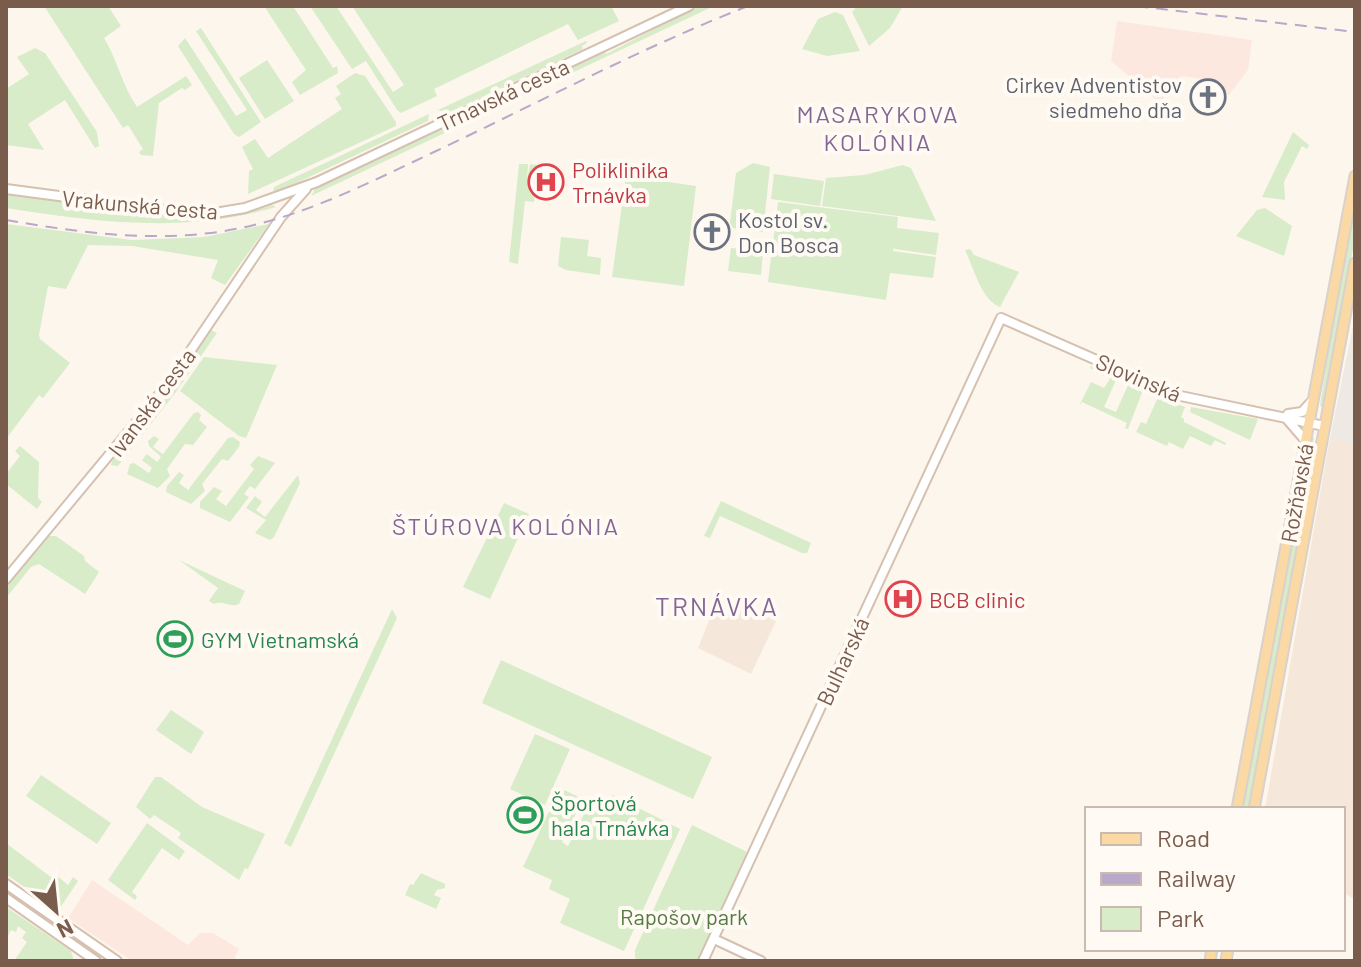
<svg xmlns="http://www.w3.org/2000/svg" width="1361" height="967" font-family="Barlow,sans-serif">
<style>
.residential{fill:#f5e8da}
.commercial{fill:#fde8e0}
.industrial{fill:#efe9e4}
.green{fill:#d8ecc9}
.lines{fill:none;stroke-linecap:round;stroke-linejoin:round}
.secondary-casing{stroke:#d6c0b0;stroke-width:12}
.primary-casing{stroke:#dad1cd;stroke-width:13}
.secondary{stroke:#fff;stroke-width:8}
.primary{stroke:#fbd9a5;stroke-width:9}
.rail{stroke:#b9a8c9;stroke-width:2;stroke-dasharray:12 8;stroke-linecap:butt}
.labels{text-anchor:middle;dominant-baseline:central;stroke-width:8;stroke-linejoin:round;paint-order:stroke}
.worship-label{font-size:22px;fill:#5b616d;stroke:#fffaf3;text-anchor:end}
.street-label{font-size:22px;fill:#7a5c4d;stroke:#fffaf3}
.health-label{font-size:22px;fill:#be3a42;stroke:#fffaf3;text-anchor:start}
.leisure-label{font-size:22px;fill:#27864d;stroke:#fffaf3;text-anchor:start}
.park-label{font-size:22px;fill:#537a41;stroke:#fffaf3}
.neighbourhood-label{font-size:24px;letter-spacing:2px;fill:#846695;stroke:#fffaf3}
.quarter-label{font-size:26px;letter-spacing:2px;fill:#846695;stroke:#fffaf3}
</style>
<rect width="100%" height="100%" fill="#fdf6ec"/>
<path class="residential" d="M1338,439L1355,445V899L1343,893V809H1265L1328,448L1332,441Z
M720,593L776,621L751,674L698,648Z"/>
<path class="commercial" d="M1117,21L1252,40L1248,70L1229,95L1209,80L1181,76L1160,103L1111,61Z
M92,880L188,945L200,933H213L239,949L233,961H132L68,918Z"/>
<path class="industrial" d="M1355,316V445L1338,439L1332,441L1328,448Z"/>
<path class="green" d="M44,6H108L121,26L104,38C117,59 122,85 137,107L186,76L192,85L185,90L182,88L159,103L153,156L141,155L139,152L143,149L128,125L123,128Z
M264,6H293L333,68L337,66L338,73L300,95L292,82L306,70Z
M310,6H336L393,92L404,85L352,6H611L619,21L578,40L568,24L434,89L437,96L401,113L397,110L366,61L352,69Z
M699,6H714L311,196L315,189L340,176L605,51L606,54Z
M857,6H903L890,28L869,46L852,12Z
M835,12L843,15L860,51L827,56L802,49L818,19Z
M201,28L261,122L239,137L234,134L178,46L185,38L236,116L247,110L196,31Z
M586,41L587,43L582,46L583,49L448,113L438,110Z
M35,48L45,53L97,132L99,146L95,148L65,100L28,124L44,150L6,145V89L29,74L17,57Z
M267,60L294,101L265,119L239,78Z
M355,73L365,76L396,122V126L248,194L249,171L253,169L242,147L255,139L268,158L342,109L335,98L341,94L336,86Z
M429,114L428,121L273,194L274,187Z
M1293,132L1309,145L1307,149L1302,146L1284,182L1285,200L1262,197Z
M753,163L770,167L763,232L733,228L730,223L736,173Z
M519,164H528L527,180L530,164L538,165L534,202L525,201L518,264L509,262Z
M903,165L911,168L936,221L822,206L826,178L864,175Z
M774,174L824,181L820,206L771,199Z
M626,176L696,186L684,286L612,277Z
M6,193L97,205V207L127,211L128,214L138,215L139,212C189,217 223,223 272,205L276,207C186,234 96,222 6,208Z
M1355,197V238L1324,407L1320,406L1332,323Z
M778,202L898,217L897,228L939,233L936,255L895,249L894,247L893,251L936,257L933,278L890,273L886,300L768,282Z
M1265,208L1292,226L1284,256L1236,236L1257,210Z
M6,224L132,240L204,237L269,224L225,285L211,278L218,260L132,246L88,245L66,289L48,286L39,335L40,339L70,363L43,398L39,395L6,439Z
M561,237L589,240L587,256L601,258L600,275L566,270L558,266Z
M731,248L763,251L761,275L728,271Z
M970,249L974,255L1019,272L1000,307C981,300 974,268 965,250Z
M211,330L217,333L176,392L118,466L111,465L112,461Z
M204,357L277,365L246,438L239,436L180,391Z
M1091,366L1117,378L1104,407L1116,412L1129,383L1143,390L1128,429L1125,428L1127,423L1082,402L1079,406L1091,382L1104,388L1110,379L1090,368Z
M1158,397L1185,407L1181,417L1184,419V422L1226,443L1225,445L1215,440L1211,446L1190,436L1183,449L1169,442L1167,446L1136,432L1141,422L1146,424Z
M1191,407L1258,419L1250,440L1190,412Z
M198,412L201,415L199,420L207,427L193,445L185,444L167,469L170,476L158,488L127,474L130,464L134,463L149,473L152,468L142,460L147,454L157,462L161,457L149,446L148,441L154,436L159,439L153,447L163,454L194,413Z
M1310,436L1314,438L1304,513L1250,809H1241Z
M233,437L240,442L239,447L228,461L222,459L202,484L205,491L191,504L166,492L167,486L179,472L184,475L179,483L188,490L228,438Z
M20,446L39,462L38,498L42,502L37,509L6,484V474L20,456L15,451Z
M258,456L275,463L255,489L250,486L244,494L249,497L230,522L200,508V502L214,487L222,491L216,499L226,506L254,469L250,465Z
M298,475L300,483L274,537L270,540L255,533L266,520L246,508L255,496L262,502L256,510L265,517Z
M721,501L811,543L807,553H802L720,516L710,538L704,536Z
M504,503L529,514L490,599L463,587Z
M48,536H56L84,556L85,561L99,572L85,594L39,564L31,567L6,598V586Z
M179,560L245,591L239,604C230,608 223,600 214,604L209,601L218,588Z
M392,609L397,618L291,847L284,843Z
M501,660L712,757L693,799L482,703Z
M171,710L204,732L191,754L156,730Z
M535,734L570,749L545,805L510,789Z
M41,775L111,823L97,844L26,796Z
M155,777H161L202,807L265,834L248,869L245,868L239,880L178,838L181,833L154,815L150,819L136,807Z
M560,788L583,799L562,842L568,846L593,796L610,800L613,795L680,829L624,951L560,923L570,899L549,889L552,880L523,867Z
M147,823L185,851L179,860L162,848L132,892L137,896L135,900L108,880Z
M692,825L747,852L698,961H640L635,958V950Z
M6,843L52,878L56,875L68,885L73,877L78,881L58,911L6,874Z
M421,873L445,884V888L437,890L434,895L441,898L436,909L405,895L410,884L413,885Z
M6,907L71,951L74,961H14L27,942L22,938L26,932L18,926L16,932L11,930L6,940Z"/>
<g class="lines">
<defs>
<path id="secondary" d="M6,189L172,211L215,213L245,208L317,182L689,6
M1288,414L1302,412L1313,400
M1286,418L1305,440
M6,579L168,384L281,217L306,189
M6,884L117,961
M6,898L96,961
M714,939L761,961
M703,961L1001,318L1176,395L1324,426"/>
<path id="primary" d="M1237,809L1355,176
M1254,809L1355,263
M1210,961L1212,949
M1226,961L1228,949"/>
</defs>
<use href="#secondary" class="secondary-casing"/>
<use href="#primary" class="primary-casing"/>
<use href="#secondary" class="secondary"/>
<use href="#primary" class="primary"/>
<path class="rail" d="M1136,6L1355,32
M6,220C77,232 146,242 218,232C295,221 364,185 434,152C538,103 641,48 748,6"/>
</g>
<defs>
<symbol id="church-ring" viewBox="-11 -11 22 22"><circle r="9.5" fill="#fffaf3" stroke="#6b7280" stroke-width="1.5"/><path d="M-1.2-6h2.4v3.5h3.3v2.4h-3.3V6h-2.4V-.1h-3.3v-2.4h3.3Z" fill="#6b7280"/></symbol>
<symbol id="hospital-ring" viewBox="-11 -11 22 22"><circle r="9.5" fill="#fffaf3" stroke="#e0444e" stroke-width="1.5"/><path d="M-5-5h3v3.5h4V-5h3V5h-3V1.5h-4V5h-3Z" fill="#e0444e"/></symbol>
<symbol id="stadium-ring" viewBox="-11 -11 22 22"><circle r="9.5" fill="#fffaf3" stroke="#2e9e5b" stroke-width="1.5"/><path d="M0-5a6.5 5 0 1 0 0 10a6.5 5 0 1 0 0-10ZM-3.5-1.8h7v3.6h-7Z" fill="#2e9e5b"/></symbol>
</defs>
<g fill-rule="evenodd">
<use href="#church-ring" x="1188" y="77" width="40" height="40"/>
<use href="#hospital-ring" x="526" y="162" width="40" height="40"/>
<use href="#church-ring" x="692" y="212" width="40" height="40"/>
<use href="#hospital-ring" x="883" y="579" width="40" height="40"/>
<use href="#stadium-ring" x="155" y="619" width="40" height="40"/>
<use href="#stadium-ring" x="505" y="795" width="40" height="40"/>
</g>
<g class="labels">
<g class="worship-label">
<text x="1182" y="84">Cirkev Adventistov<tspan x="1182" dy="25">siedmeho dňa</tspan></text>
<text x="738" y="219" text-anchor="start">Kostol sv.<tspan x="738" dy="25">Don Bosca</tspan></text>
</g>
<g class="street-label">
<text transform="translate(503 94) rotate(-25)">Trnavská cesta</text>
<text transform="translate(140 204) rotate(5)">Vrakunská cesta</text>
<text transform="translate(1139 377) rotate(23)">Slovinská</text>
<text transform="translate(151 402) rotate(-53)">Ivanská cesta</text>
<text transform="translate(1296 493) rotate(-80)">Rožňavská</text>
<text transform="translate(842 661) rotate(-65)">Bulharská</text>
</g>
<g class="health-label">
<text x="572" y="169">Poliklinika<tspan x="572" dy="25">Trnávka</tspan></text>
<text x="929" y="599">BCB clinic</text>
</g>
<g class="leisure-label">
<text x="201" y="639">GYM Vietnamská</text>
<text x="551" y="802">Športová<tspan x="551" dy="25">hala Trnávka</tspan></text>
</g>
<g class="park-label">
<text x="684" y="916">Rapošov park</text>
</g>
<g class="neighbourhood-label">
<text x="878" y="113">MASARYKOVA<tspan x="878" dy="28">KOLÓNIA</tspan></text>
<text x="506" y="525">ŠTÚROVA KOLÓNIA</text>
</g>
<g class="quarter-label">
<text x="717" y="605">TRNÁVKA</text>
</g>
</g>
<rect width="1361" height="967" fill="none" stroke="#7a5c4d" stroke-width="16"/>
<rect x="1085" y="807" width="260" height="144" fill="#fffaf3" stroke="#cabbb1" stroke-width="2"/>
<rect x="1101" y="833" width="40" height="12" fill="#fbd9a5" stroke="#cabbb1" stroke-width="2"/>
<text x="1157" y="847" font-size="24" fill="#7a5c4d">Road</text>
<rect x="1101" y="873" width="40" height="12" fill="#b9a8c9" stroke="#cabbb1" stroke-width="2"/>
<text x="1157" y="887" font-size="24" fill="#7a5c4d">Railway</text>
<rect x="1101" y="907" width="40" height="24" fill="#d8ecc9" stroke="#cabbb1" stroke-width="2"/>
<text x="1157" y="927" font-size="24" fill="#7a5c4d">Park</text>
<g transform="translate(56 911) rotate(153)" stroke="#fffaf3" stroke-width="6" paint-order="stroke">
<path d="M0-6L14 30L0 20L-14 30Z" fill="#7a5c4d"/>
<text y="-12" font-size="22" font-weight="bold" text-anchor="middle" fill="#7a5c4d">N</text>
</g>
</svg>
